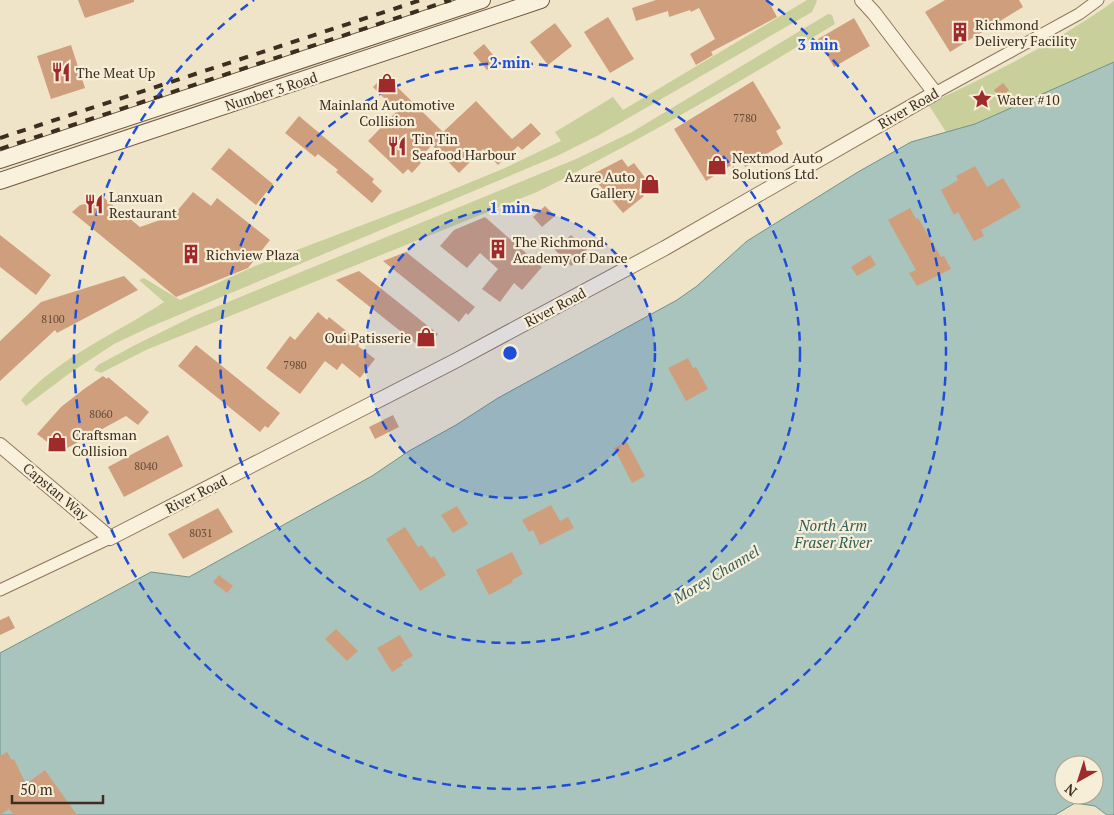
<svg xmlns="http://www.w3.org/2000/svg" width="1114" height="815" font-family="'PT Serif',serif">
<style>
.green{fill:#c9cf9b}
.water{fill:#a9c4bc;stroke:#6f938a;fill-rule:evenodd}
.building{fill:#cf9f7d}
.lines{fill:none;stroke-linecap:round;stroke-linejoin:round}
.minor-casing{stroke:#8d765c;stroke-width:13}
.tertiary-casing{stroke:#8d765c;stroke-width:16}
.secondary-casing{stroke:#6f573f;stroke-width:18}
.minor{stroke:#faf1dc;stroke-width:11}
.tertiary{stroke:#faf1dc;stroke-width:14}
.secondary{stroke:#faf1dc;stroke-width:16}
.rail{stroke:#3d2e20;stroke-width:4;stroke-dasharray:9 9;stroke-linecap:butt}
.ring{fill:none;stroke:#1d4ed8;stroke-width:2.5;stroke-dasharray:9 6}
.labels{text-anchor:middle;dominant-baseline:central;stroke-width:4.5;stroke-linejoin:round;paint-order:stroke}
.number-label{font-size:11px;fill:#624a37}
.poi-label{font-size:14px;fill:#3d2e20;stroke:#f7eed8;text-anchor:start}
.street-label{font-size:14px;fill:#3d2e20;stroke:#f7eed8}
.water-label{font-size:15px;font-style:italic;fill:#2f5d5a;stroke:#f7eed8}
.centre{fill:#1d4ed8;stroke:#f7eed8;stroke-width:2.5}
.ring-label{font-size:15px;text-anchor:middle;font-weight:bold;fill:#1d4ed8;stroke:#f7eed8;stroke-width:4.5;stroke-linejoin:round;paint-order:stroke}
</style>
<rect width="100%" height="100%" fill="#f0e4c8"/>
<path class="green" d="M807,0H816L817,1L812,12L599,135L557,156L150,327L114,344L70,373L26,406L21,400C60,356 116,334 164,302L139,280L144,278L180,300L255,266L420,203L505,168L561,141L555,132L613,97L623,110Z
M1114,1V62L975,124L946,132L928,104C992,74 1057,42 1114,1Z
M828,14L832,15L835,24C738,83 639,141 537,192L146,350L101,373L94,370L98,365L137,344L194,316L576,159L632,132Z"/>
<path class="water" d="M1114,62V815H1107L1095,806L1075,803L1055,815H0V653L151,572L189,577L372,476L409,451L456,425L498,398L677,300L697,286L747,241L858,172L911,142L975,124ZM1064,765H1094V795H1064Z"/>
<path class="building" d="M78,0H134V2L85,18Z
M656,0H768L777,17L711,52L713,55L696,65L690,54L715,39L699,8L691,12L690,10L669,17L668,11L636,21L632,8Z
M945,0H1019L1023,7L950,52L925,12Z
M608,17L634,59L610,73L584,32Z
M854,18L870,46L834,67L818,39Z
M555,23L572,46L548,65L530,42Z
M484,44L498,61L487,70L473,53Z
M71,45L85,88L51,99L37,56Z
M385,75L443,132L476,101L512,139L531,123L541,134L522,150L518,146L498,165L483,149L459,173L432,145L418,160L421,163L412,173L408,169L403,174L368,141L397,111L373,87Z
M753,81L781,128L776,131L783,144L745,167L741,159L706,181L674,129Z
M1003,83L1009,90L1000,98L994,90Z
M299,116L374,179L372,182L382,191L372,203L336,172L338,170L318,154L315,157L285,133Z
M229,148L273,184L256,205L211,169Z
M622,159L628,167L634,163L649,183L639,190L644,196L623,213L591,175Z
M975,166L987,187L1003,178L1021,207L981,230L984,236L974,241L958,212L954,215L941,190L958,180L956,176Z
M193,192L211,206L217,198L270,240L248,268L176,297L72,212L80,205L91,203L103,197L140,227L163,219L169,214L172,217Z
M545,206L555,216L542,227L533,217Z
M910,208L916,219L918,218L941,257L944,256L951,269L917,286L909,273L916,270L888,220Z
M485,217L542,267L522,290L514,283L500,302L482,289L498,269L480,253L467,268L440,246L454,230Z
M0,235L51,275L36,295L0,267Z
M571,235L587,250L571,266L555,250Z
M406,252L475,307L468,315L466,313L459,322L383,261Z
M870,255L876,265L857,276L851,267Z
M359,271L438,334L430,344L428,342L423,349L336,280Z
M124,276L138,290L57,333L55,330L0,381V341L41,302Z
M318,312L327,320L329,317L361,343L358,346L375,359L360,378L342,363L337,370L325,361L300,394L266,368L290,336L295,340Z
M196,345L280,413L268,428L265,426L260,432L178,366Z
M688,358L693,368L696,367L708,389L686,401L668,368Z
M103,376L107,379L108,377L149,412L138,425L126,416L60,452L37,434L61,407L84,389Z
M393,415L399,427L375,439L369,427Z
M168,435L183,466L124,497L108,467Z
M627,442L645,476L632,483L614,448Z
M551,505L560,521L568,517L574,528L540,545L533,530L529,532L522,520Z
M457,506L468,524L453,533L441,515Z
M218,508L233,532L183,559L168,534Z
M405,527L418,547L422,545L431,558L434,556L446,575L420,591L386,539Z
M512,552L523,574L512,580L513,582L489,595L476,570Z
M219,575L233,586L227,593L213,582Z
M9,616L15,628L0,635V620Z
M336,629L358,651L347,661L325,639Z
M400,635L413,656L401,663L403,665L392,672L377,648Z
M7,752L12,760L14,759L26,784L45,770L77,815H14L9,809L0,815V756Z"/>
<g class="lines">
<defs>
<path id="minor" d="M935,93L1079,14L1098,0
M0,590L110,538"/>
<path id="tertiary" d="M0,445L110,538L455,361L665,248L935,93L874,13L862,0"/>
<path id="secondary" d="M0,160L482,0
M0,181L541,0"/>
</defs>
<use href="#minor" class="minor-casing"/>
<use href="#tertiary" class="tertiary-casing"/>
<use href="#secondary" class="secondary-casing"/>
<use href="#minor" class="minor"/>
<use href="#tertiary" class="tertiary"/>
<use href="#secondary" class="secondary"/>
<path class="rail" d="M0,138L421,0
M0,149L451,0"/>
</g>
<circle cx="510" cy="353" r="145" fill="#1d4ed8" fill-opacity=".12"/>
<g class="ring">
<circle cx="510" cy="353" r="145"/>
<circle cx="510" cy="353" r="290"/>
<path d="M766 0A436 436 0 1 1 254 0"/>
</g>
<defs>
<symbol id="building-bare" viewBox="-9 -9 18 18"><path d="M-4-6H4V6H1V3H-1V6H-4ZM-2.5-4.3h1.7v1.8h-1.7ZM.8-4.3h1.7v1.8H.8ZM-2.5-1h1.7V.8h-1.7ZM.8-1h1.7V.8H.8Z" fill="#9e2a2b" stroke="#f7eed8" stroke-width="2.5" paint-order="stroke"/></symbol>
<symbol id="restaurant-bare" viewBox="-9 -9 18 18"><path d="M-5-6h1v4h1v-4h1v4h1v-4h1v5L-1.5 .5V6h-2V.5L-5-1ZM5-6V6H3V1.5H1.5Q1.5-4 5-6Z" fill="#9e2a2b" stroke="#f7eed8" stroke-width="2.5" paint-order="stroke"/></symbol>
<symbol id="shop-bare" viewBox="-9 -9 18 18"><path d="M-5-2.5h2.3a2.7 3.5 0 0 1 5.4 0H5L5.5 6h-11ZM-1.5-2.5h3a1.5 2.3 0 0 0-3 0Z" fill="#9e2a2b" stroke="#f7eed8" stroke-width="2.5" paint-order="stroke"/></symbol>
<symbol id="sight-bare" viewBox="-9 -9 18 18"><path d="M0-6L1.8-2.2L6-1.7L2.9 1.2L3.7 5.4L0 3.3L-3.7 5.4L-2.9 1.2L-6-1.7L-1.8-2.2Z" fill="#9e2a2b" stroke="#f7eed8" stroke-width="2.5" paint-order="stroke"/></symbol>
</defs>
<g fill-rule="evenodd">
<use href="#building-bare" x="946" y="18" width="28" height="28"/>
<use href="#restaurant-bare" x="47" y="58" width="28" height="28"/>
<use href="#shop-bare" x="373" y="69" width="28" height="28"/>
<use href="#sight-bare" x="968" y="85" width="28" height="28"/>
<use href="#restaurant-bare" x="383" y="132" width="28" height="28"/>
<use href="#shop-bare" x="703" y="151" width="28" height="28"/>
<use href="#shop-bare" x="636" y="170" width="28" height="28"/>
<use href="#restaurant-bare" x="80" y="190" width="28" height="28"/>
<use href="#building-bare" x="484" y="235" width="28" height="28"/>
<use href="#building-bare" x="177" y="240" width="28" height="28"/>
<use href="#shop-bare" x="412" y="323" width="28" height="28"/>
<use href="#shop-bare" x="43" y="428" width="28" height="28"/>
</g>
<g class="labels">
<g class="number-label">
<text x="745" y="118">7780</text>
<text x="53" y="319">8100</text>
<text x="295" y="365">7980</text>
<text x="101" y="414">8060</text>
<text x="146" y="466">8040</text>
<text x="201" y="533">8031</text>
</g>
<g class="poi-label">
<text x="975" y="24">Richmond<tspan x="975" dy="16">Delivery Facility</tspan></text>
<text x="76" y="72">The Meat Up</text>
<text x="997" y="99">Water #10</text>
<text x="387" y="104" text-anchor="middle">Mainland Automotive<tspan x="387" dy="16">Collision</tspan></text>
<text x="412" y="138">Tin Tin<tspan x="412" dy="16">Seafood Harbour</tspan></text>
<text x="732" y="157">Nextmod Auto<tspan x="732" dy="16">Solutions Ltd.</tspan></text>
<text x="635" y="176" text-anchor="end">Azure Auto<tspan x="635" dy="16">Gallery</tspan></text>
<text x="109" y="196">Lanxuan<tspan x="109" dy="16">Restaurant</tspan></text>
<text x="513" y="241">The Richmond<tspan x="513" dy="16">Academy of Dance</tspan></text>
<text x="206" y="254">Richview Plaza</text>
<text x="411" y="337" text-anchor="end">Oui Patisserie</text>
<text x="72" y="434">Craftsman<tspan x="72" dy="16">Collision</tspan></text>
</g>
<g class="street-label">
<text transform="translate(271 91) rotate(-18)">Number 3 Road</text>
<text transform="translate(908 108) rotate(-30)">River Road</text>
<text transform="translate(555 307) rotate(-28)">River Road</text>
<text transform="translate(56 491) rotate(40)">Capstan Way</text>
<text transform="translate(196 494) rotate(-27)">River Road</text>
</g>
<g class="water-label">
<text x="833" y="525">North Arm<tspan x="833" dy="17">Fraser River</tspan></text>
<text transform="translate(716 574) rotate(-31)">Morey Channel</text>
</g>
</g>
<circle cx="510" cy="353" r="8" class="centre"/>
<g class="ring-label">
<text x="818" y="50">3 min</text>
<text x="510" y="68">2 min</text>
<text x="510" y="213">1 min</text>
</g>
<g transform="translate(1079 780) rotate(219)"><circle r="24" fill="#f7eed8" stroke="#ada18e"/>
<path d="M0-4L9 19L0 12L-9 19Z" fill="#9e2a2b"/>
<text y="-8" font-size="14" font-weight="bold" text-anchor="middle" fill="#3d2e20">N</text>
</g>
<path d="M12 795v8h91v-8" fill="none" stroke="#3d2e20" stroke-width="2.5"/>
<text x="20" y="795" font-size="15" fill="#3d2e20" stroke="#f7eed8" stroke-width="4" paint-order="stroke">50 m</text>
</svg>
